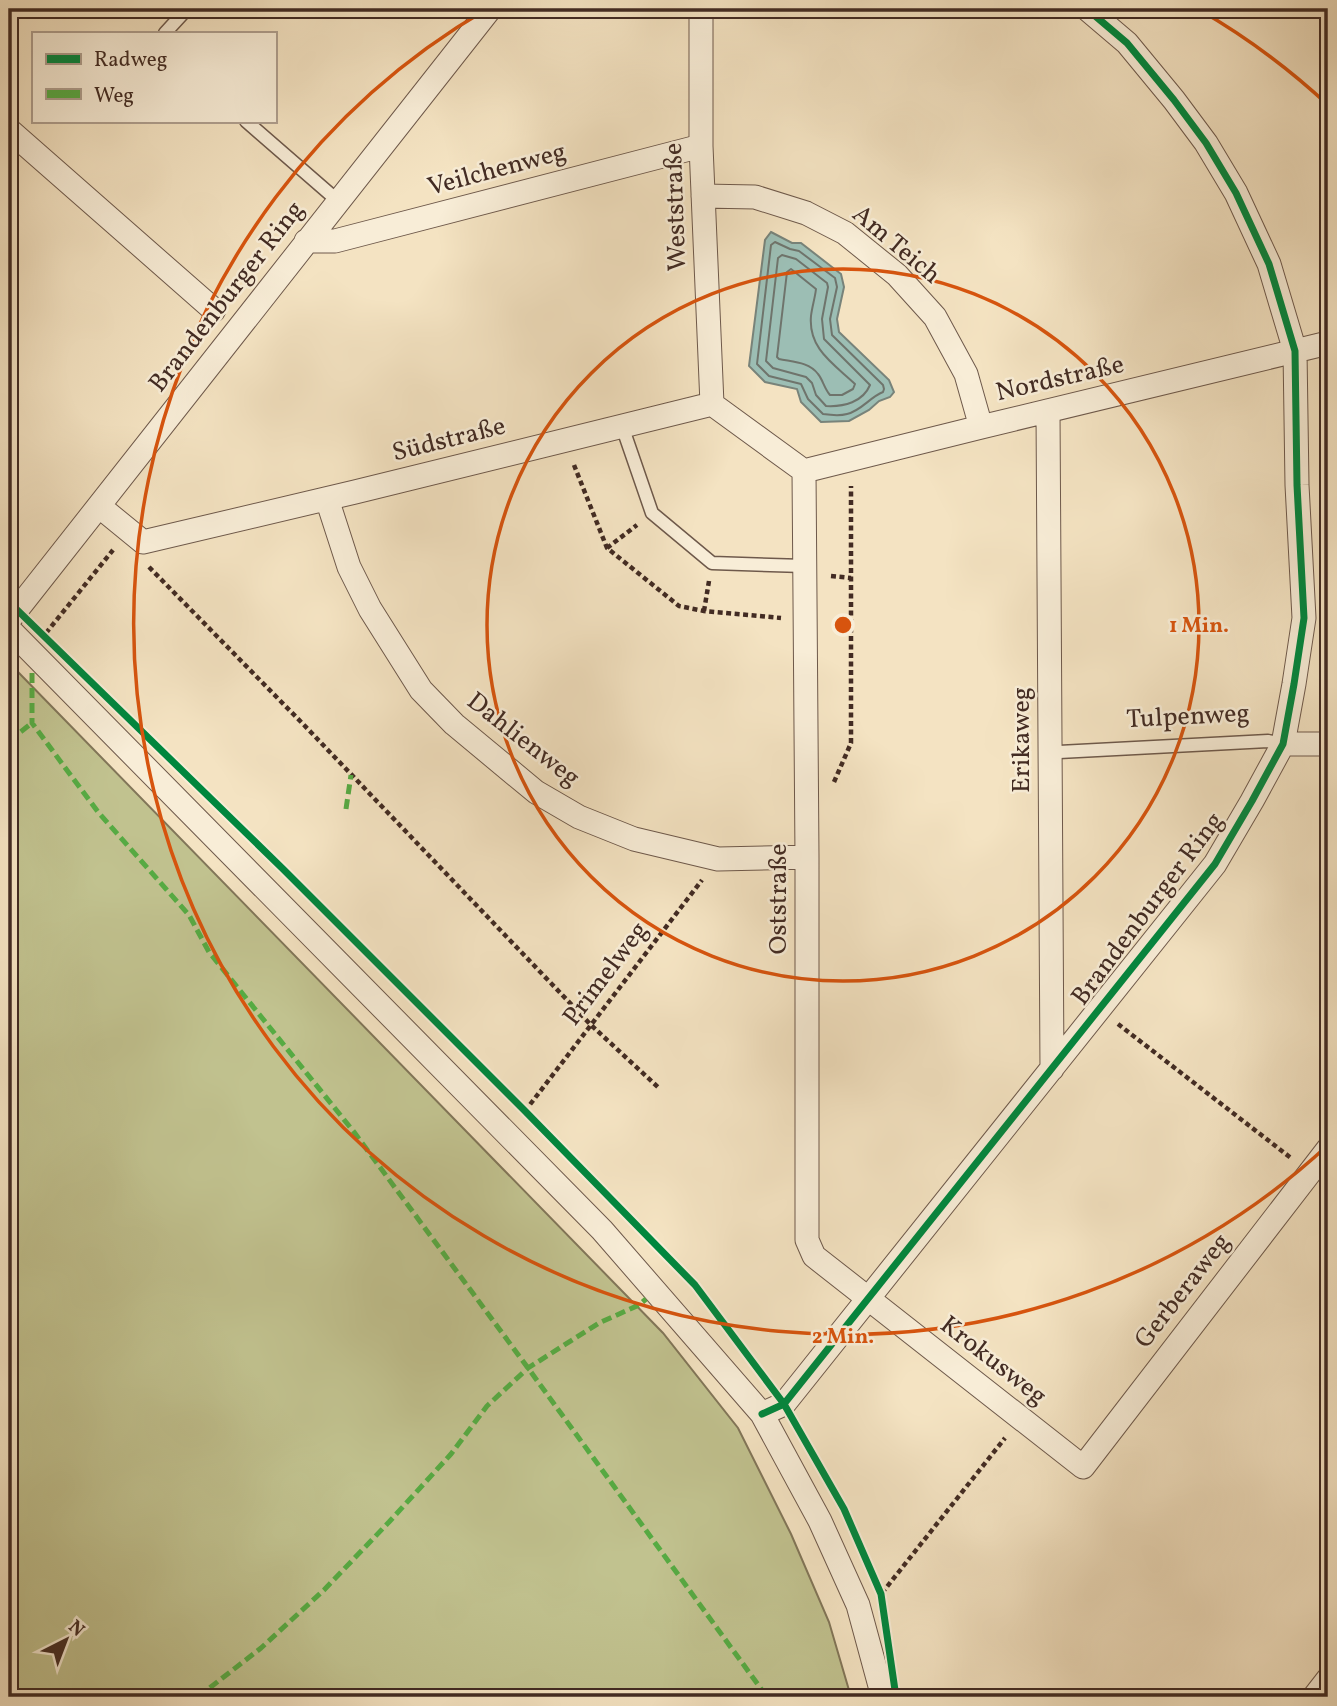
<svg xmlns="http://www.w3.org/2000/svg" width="1337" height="1706" font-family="Vollkorn,serif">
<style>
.green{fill:#c1c28f;stroke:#827659;stroke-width:2}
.water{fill:#9cbeb4;stroke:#78837a;stroke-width:2}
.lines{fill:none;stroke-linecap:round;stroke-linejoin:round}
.shore{stroke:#6f746c;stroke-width:2}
.service-casing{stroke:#6e594b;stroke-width:15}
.minor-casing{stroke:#6e594b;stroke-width:25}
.path{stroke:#422b23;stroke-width:4.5;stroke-dasharray:5 3.5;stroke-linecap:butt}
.service{stroke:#f8edd7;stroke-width:12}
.minor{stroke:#f8edd7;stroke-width:23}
.quiet{stroke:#56ab43;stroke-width:5;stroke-dasharray:10 5;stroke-linecap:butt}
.cycleway-casing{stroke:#f8edd7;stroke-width:11}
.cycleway{stroke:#00873e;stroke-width:7}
.ring{fill:none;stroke:#d7540e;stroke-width:3.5}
.labels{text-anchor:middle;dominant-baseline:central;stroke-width:5;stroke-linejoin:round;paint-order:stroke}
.street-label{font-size:26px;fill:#422b23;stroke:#f8edd7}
.centre{fill:#d7540e;stroke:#f8edd7;stroke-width:3.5}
.ring-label{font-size:21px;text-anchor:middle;font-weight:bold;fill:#d7540e;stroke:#f8edd7;stroke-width:5;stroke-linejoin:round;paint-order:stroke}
</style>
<rect width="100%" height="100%" fill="#f4e3c2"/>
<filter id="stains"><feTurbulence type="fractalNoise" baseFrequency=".00286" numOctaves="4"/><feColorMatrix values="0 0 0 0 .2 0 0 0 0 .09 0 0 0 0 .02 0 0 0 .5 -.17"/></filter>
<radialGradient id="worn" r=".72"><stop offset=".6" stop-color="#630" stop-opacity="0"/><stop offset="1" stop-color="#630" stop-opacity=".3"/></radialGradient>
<path class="green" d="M19,673L663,1333L738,1428L791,1534L829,1622L851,1697H9V683Z"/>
<path class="water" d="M771,232L792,243H801L841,274L844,287L837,319L839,332L889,380L894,392L890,397L879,401L869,410L849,421L821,422L801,402L797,389L765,382L749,366L765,240Z"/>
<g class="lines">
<path class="shore" d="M775,242L790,249L799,251L835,278L837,287L830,319L832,335L883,385L884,389L883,392C870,397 861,411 847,414C840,416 830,415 823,414L808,399L801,384L769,376L757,364L771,245Z
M782,255L796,259L827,283L828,287L822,319L824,339L870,385C863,402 844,407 826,406L816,395L812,383L806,377L773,368L766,361L778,258Z
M791,269L816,289C815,298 812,307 811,316C808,349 834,364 855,384L853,389L842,395H830C824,388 823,380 818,374C809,362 793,362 779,359L777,357L787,272Z"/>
<defs>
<path id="service" d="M165,33L187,9
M246,121L338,201
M622,426L652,513L712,563L804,566
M1050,754L1059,752L1268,741L1283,744"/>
<path id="minor" d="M701,9V146L712,404
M9,130L214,310
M703,196L755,197L806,213L845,233L897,275L935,317L966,374L981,427
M306,241H335L701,146
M712,404L804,471
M1048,411L1052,1069
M804,471L807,857V1240L814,1256L1083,1467L1328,1149
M804,471L981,427L1328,343
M327,499L349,567L370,609L421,690L454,724L536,792L579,817L634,839L718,859L807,857
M99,506L143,542L355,492L712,404
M9,620L490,9
M9,629L602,1230L762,1414L820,1521L858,1605L883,1697
M1283,744H1328
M762,1414L784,1404L1215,864L1252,801L1283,744L1294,684L1304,618L1297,485L1295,351L1269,264L1236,193L1206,143L1174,100L1127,43L1087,9
M1314,1697L1328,1679"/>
</defs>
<use href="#service" class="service-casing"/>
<use href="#minor" class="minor-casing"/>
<path class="path" d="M574,465L607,548L679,606L704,611L781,618
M607,548L637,525
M149,567L304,725L591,1025L660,1089
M831,576L851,578
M704,611L709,581
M46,633L113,550
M834,782L851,743V486
M1118,1024L1291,1158
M525,1111L702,880
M882,1593L1005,1438"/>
<use href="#service" class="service"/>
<use href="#minor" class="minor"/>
<path class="quiet" d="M32,673V723L98,812L189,915L209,952L354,1132L528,1368L767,1697
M9,741L32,723
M346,809L351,775
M198,1697L261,1648L324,1590L389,1522L451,1454L487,1406L528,1368L599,1323L639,1305L646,1299"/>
<defs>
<path id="cycleway" d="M9,602L283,869L525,1111L695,1285L784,1404L844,1509L881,1594L896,1697
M762,1414L784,1404L1215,864L1252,801L1283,744L1294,684L1304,618L1297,485L1295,351L1269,264L1236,193L1206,143L1174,100L1127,43L1087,9"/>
</defs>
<use href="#cycleway" class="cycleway-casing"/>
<use href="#cycleway" class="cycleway"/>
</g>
<g class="ring">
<circle cx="843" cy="625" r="356"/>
<path d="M1328 1145A711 711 0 1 1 487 9M1198 9A711 711 0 0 1 1328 105"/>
</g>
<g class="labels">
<g class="street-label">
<text transform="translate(497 170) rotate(-15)">Veilchenweg</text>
<text transform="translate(676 207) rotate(-92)">Weststraße</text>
<text transform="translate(896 245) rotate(40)">Am Teich</text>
<text transform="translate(227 297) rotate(-52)">Brandenburger Ring</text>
<text transform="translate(1060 379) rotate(-13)">Nordstraße</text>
<text transform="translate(449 440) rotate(-14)">Südstraße</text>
<text transform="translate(1188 717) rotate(-3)">Tulpenweg</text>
<text transform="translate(523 740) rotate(38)">Dahlienweg</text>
<text transform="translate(1022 740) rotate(-90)">Erikaweg</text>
<text transform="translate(779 899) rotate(-90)">Oststraße</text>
<text transform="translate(1148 909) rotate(-53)">Brandenburger Ring</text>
<text transform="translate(606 974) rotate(-53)">Primelweg</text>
<text transform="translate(1183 1291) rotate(-52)">Gerberaweg</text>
<text transform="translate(993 1361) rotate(38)">Krokusweg</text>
</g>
</g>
<circle cx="843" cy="625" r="10" class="centre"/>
<g class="ring-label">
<text x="1199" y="632">1 Min.</text>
<text x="843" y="1343">2 Min.</text>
</g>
<rect width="1337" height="1706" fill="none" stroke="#f4e3c2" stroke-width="35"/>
<rect x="10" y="10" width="1316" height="1685" fill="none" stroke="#422b23" stroke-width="3.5"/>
<rect x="18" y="18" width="1302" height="1671" fill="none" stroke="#422b23" stroke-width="2"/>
<rect x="32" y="32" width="245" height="91" fill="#f8edd7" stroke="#af9f8f" stroke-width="2"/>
<rect x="46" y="54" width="35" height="10" fill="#00873e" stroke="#af9f8f" stroke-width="2"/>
<text x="94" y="66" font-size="21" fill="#422b23">Radweg</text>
<rect x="46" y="89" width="35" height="10" fill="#56ab43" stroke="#af9f8f" stroke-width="2"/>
<text x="94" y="102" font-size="21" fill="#422b23">Weg</text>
<g transform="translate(66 1640) rotate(42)" stroke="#f8edd7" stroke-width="5" paint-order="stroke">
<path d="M0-5L12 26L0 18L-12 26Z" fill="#422b23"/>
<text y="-10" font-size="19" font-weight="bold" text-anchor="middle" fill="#422b23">N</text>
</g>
<rect width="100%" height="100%" filter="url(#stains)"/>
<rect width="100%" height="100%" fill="url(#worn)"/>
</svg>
